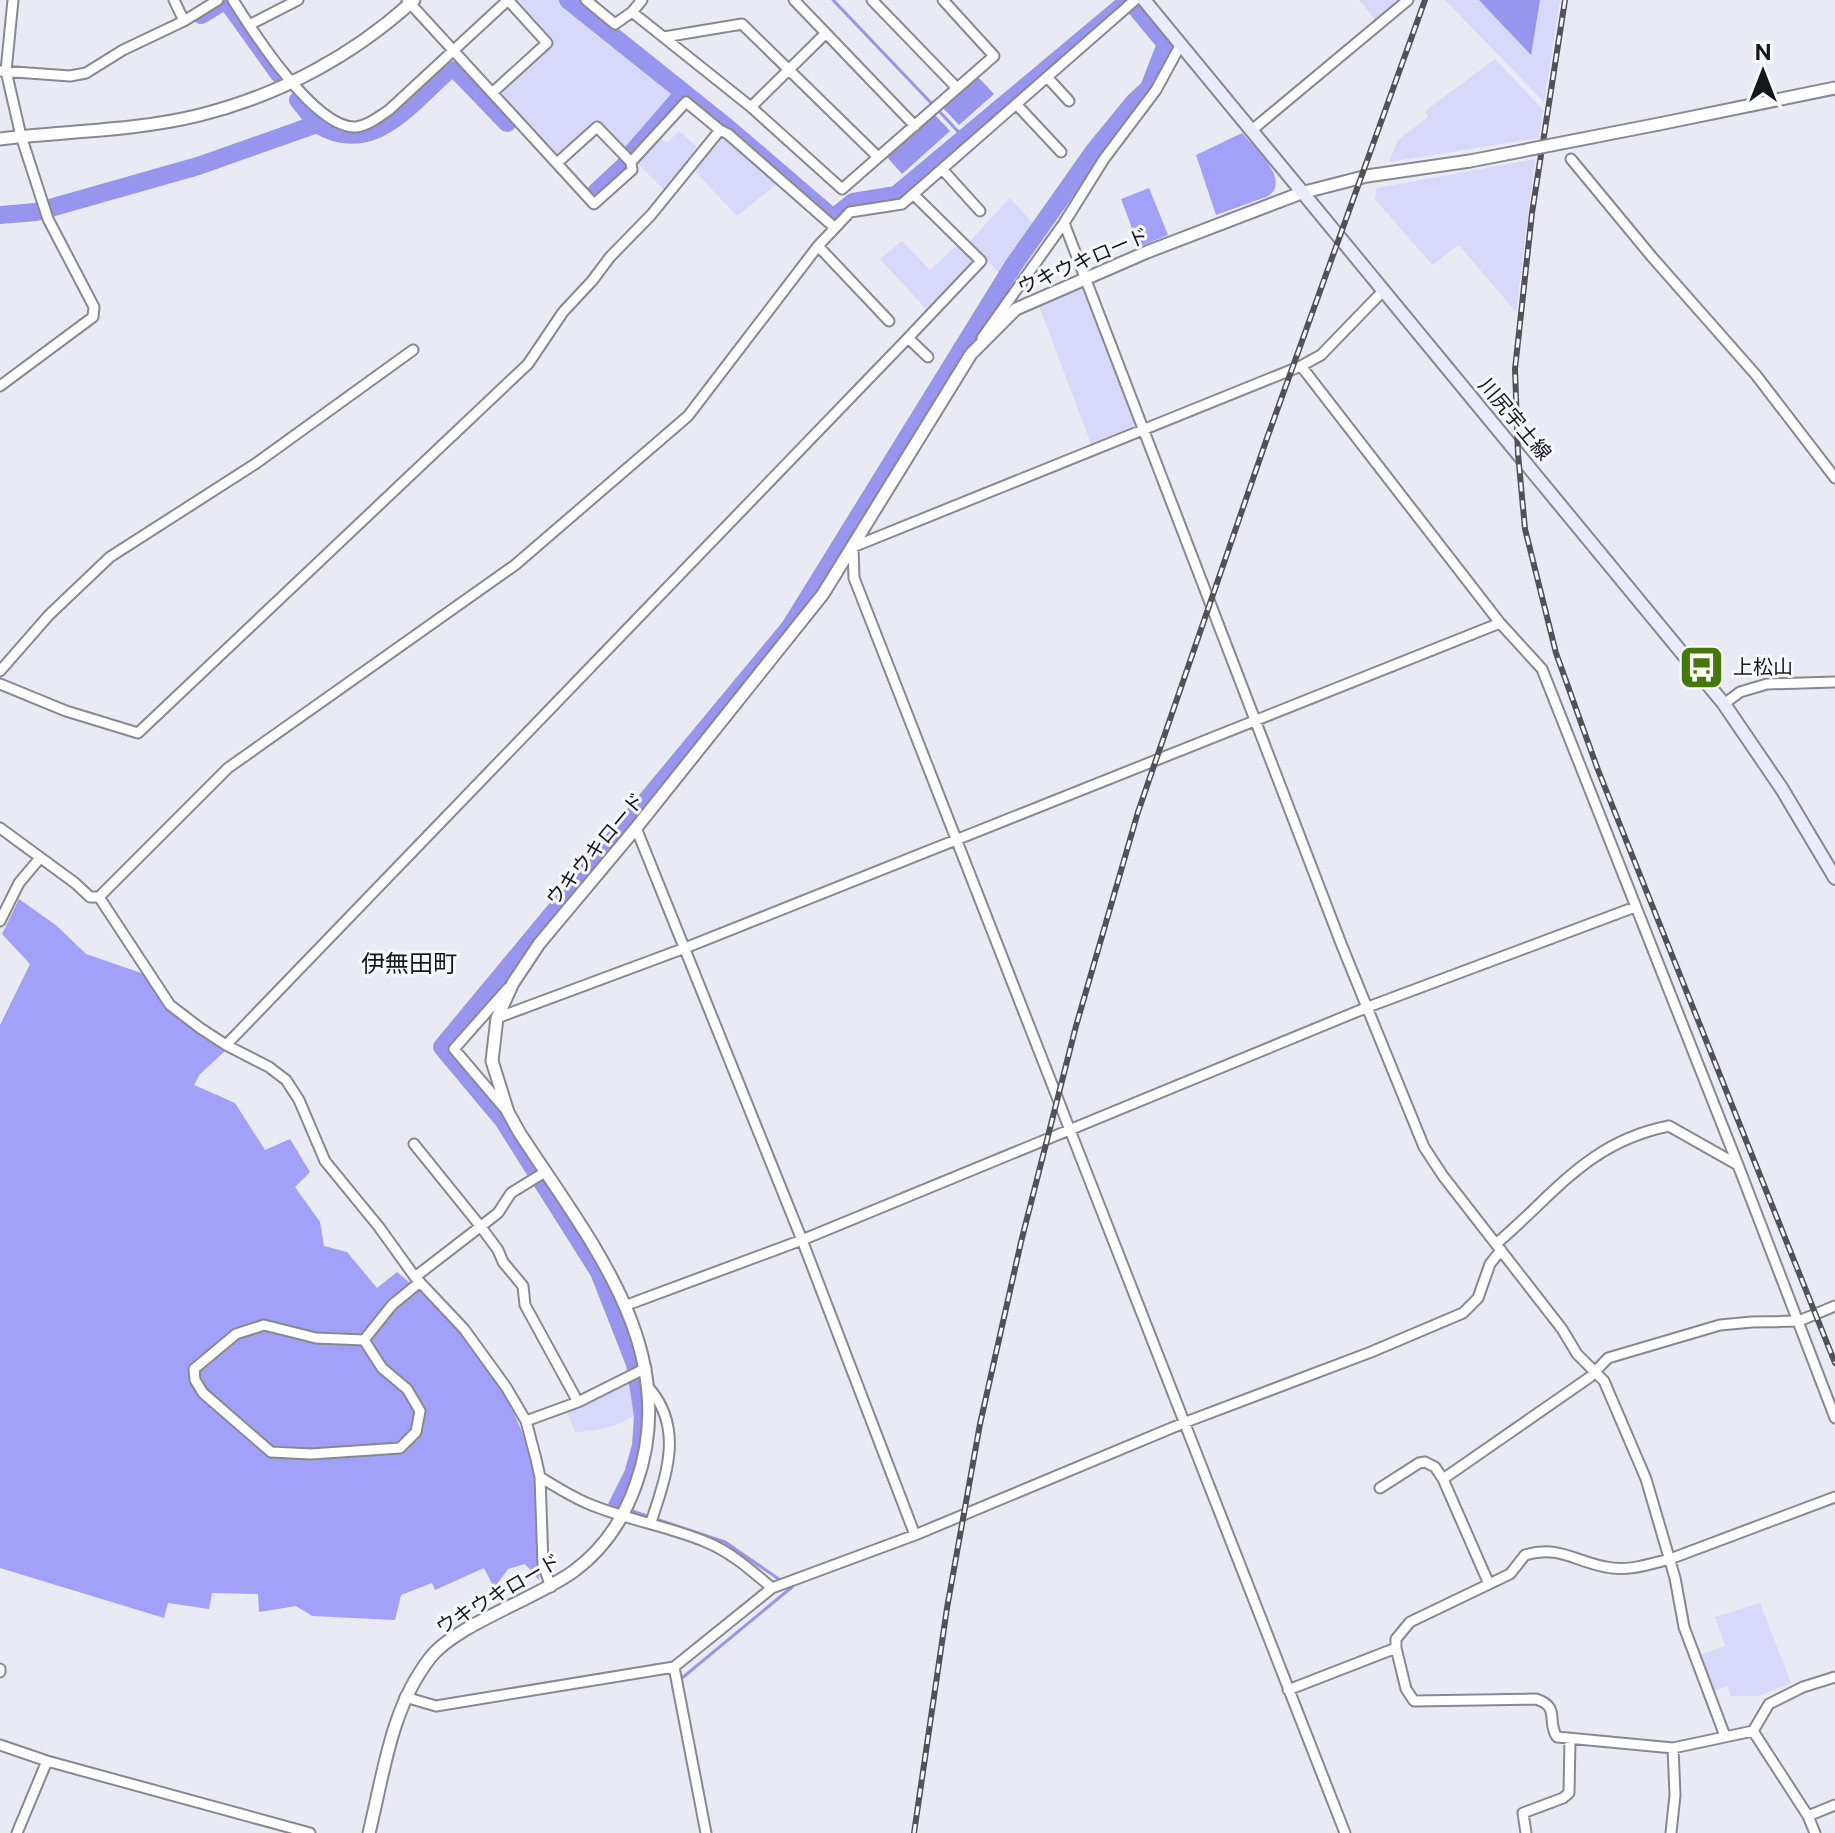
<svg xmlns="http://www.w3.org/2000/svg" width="1835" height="1833" font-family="'Public Sans','Noto Sans JP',sans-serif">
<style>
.green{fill:#d7d8fa}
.forest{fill:#a2a1fa}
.water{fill:#9795ed}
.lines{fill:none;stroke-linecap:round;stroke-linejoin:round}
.stream{stroke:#9795ed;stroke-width:3}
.river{stroke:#9795ed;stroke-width:18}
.minor-casing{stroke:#888890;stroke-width:13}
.tertiary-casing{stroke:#888890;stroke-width:15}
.secondary-casing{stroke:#888890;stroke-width:16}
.minor{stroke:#fff;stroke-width:9}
.tertiary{stroke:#fff;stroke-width:11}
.secondary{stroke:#eaebfd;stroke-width:12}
.rail-casing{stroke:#525256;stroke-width:6}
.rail{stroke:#f7f8fe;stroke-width:3;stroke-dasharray:9;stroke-linecap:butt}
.tertiary-bridge-casing{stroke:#888890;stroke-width:15;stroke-linecap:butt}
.tertiary-bridge{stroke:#fff;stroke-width:11}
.labels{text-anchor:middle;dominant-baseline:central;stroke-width:6;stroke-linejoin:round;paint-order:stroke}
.street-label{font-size:20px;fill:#17171a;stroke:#f7f8fe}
.poi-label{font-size:20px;fill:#17171a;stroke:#f7f8fe;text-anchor:start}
.quarter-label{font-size:24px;fill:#17171a;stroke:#f7f8fe}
</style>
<rect width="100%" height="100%" fill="#eaeaf4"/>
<path class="green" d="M508,0H564L677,93L624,155L597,127L557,163L492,93L547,43Z
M1359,0H1404L1377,22Z
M1445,0H1560L1544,102Z
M1495,59L1543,110L1539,138L1389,162L1398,140L1428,117L1425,111Z
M679,131L698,148L664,190L637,163L660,138L667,143Z
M726,135L778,183L737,216L693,169L721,136Z
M1535,159L1516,312L1459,245L1432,265L1375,199L1377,188Z
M1010,198L1036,227L1000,274L970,241Z
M902,241L930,270L958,244L976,262L927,310L880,259Z
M1084,283L1136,427L1091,444L1039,306Z
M641,1376C642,1384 644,1395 643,1403C639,1424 592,1432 575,1432L567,1412Z
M1760,1603L1791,1683L1759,1696H1731L1727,1686L1714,1691L1700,1655L1725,1646L1715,1617Z"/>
<path class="forest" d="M1242,133C1254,147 1294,183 1266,197L1216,215L1196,155Z
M1149,188L1168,235L1139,247L1121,199Z
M19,899L57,926L86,954L147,975L178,1019L225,1051L200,1074L194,1085L235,1103L265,1150L290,1139L310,1172L295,1187L320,1222L324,1246L347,1252L377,1288L397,1272C456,1320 521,1398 535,1476C540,1510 539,1546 539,1580L525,1564L508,1569L494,1588L484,1568L435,1590L432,1583L401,1595L395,1620L312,1616L296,1606L259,1612L258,1594L212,1593L209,1609L168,1603L164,1618L0,1568V1025L30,964L2,934Z"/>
<path class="water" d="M1479,0H1540L1531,55Z
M978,77L994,94L959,125L943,108Z
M935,115L950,131L902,174L887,157Z"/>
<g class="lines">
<path class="stream" d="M833,0L932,104
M938,110L965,139
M629,1510L725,1542L783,1582
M682,1678L792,1587L790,1586"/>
<path class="river" d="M568,0L728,128L833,218L853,202L896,195L1121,7
M201,15L226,0L279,74
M298,100L317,124
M632,153L684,93
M596,192L626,164
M0,215L36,212L198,166L317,124C372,158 410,104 449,70L457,71L507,123
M617,1506L633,1474L641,1446L643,1416L635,1364L599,1272L503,1120L442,1047L790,627L1013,266L1094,151L1134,102L1149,88L1166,44L1136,8"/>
<defs>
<path id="minor" d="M174,0L184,21
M233,0C253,32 315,129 356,127C368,126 380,116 389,110L508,0L547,43L492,93
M407,0L594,204L632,170L631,162
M586,0L615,24L632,12
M642,0L632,12L751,107L842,189L994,56L943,0
M794,0L915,126
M872,0L957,88
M249,25L298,0
M664,37L742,24L877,156
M1,71L70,76L86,73L123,50L184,21L218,0
M1047,77L1069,101
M1016,104L1061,152
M751,107L825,34
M1252,130L1408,0
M1571,159L1652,257L1756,375L1835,478
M557,163L597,127L631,162L686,102L720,130
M942,169L980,211
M913,194L981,261L908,338L928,357
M1064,223L1342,946L1424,1147L1443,1176L1562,1329L1577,1354L1604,1381L1646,1479L1675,1578L1684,1627L1725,1736
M818,246L889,321
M982,338L1064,223L1104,159L1156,90L1181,44
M1301,366L1500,623L1542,669L1738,1165L1835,1418
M0,386L93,317L94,307L48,219L21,136L6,71L13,0
M0,671L49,615L110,557L255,464L413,350
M0,684L66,711L138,733L528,364L563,312L592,281L610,257L651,215L720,130L728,134L834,227
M1724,704L1740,692L1767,684L1835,682
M0,828L75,883L90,897H99L170,1005L200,1028L226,1045L269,1067L286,1080L299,1100L325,1161L379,1227L415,1277L464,1329L506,1387L526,1421L536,1459L540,1477L543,1565L551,1587
M636,828L802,1240L915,1535
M99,897L228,768L515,565L688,416L818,246L850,212L902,204L1135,0
M0,921L19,883L40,858
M497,1018L685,948L1500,623
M226,1045L908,338
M506,1110L454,1049L508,988
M414,1144L481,1227L498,1250L503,1262L523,1286L525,1305L578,1402
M1497,1243C1555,1194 1588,1142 1669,1126L1738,1165
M415,1277L498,1213L511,1193L545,1172
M627,1305L802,1240L1368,1007L1635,907
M364,1340L316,1338L264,1325L236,1334L194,1369L195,1380L203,1393L271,1452L311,1454L400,1448L416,1432L420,1411L407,1389L382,1368L364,1340L392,1305L420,1282
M650,1389C684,1430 666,1476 651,1522
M526,1421L578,1402L646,1368
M540,1477C556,1487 572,1497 589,1504C627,1520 668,1526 706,1542C731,1552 752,1571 772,1588
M1443,1479L1590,1377L1608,1358L1720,1325L1752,1322L1799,1321L1835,1306
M1380,1488L1419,1463L1425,1462L1435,1467L1443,1479L1489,1584
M1396,1648V1639L1410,1622L1510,1574L1525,1555C1559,1545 1574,1561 1606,1567C1627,1572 1650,1564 1670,1559L1835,1497
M674,1667L706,1833
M0,1669V1672
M1288,1690L1396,1648L1406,1689L1414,1701L1536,1699C1561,1707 1546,1721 1557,1737L1673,1748L1753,1731L1769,1704L1803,1687L1835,1677
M405,1697L436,1706L674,1667L772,1588L915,1535L1186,1422L1371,1352L1463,1313L1478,1298L1490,1264L1501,1250
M1753,1731L1808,1816L1815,1833
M0,1745L47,1761L310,1833
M1808,1816L1835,1805
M17,1833L47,1761
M1345,1833C1183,1414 1016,997 854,578L853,547L1301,366L1321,355L1382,292
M1526,1833L1523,1813L1563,1798L1569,1793L1570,1739
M1671,1833L1675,1795L1673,1748"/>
<path id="tertiary" d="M1659,124L1835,88
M0,139C66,131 136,131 200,115C280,95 354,55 414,0
M369,1833C384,1772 391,1708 430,1658C455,1625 536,1599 574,1571C604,1549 624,1518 636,1484C684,1350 588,1239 519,1132L508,1112L492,1061L497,1018L513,983L539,944L636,828L823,594L971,354L1016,309L1147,252L1301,193L1367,176L1470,161"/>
<path id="secondary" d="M1144,0L1724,704L1782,789L1835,878"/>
</defs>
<use href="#minor" class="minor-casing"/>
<use href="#tertiary" class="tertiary-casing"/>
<use href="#secondary" class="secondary-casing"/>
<use href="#minor" class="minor"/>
<use href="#tertiary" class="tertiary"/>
<use href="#secondary" class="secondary"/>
<defs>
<path id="rail" d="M1565,0L1532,213L1515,369L1518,454L1525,529L1556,653L1598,770L1835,1363
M914,1833L947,1608L980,1424L1021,1242L1076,1026L1138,812L1266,441L1425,0"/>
</defs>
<use href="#rail" class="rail-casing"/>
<use href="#rail" class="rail"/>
<defs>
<path id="tertiary-bridge" d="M1470,161L1659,124"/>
</defs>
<use href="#tertiary-bridge" class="tertiary-bridge-casing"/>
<use href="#tertiary-bridge" class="tertiary-bridge"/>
</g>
<defs>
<symbol id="bus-square" viewBox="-11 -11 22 22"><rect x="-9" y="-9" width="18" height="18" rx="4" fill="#447909" stroke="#f7f8fe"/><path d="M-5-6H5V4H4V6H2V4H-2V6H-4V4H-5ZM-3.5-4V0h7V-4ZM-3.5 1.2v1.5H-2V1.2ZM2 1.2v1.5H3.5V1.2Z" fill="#fff"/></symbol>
</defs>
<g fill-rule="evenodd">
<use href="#bus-square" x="1676" y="642" width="51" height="51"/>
</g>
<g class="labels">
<g class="street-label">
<text transform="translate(1083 261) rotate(-23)">ウキウキロード</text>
<text transform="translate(1515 419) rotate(50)">川尻宇土線</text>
<text transform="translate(595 849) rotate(-50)">ウキウキロード</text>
<text transform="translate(498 1594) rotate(-30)">ウキウキロード</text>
</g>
<g class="poi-label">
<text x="1733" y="667">上松山</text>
</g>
<g class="quarter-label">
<text x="409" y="963">伊無田町</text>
</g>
</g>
<g transform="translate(1763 72)" stroke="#f7f8fe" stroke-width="6" paint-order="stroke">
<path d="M0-6L14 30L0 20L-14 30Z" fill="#17171a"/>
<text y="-12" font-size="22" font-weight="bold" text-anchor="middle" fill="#17171a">N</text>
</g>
</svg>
